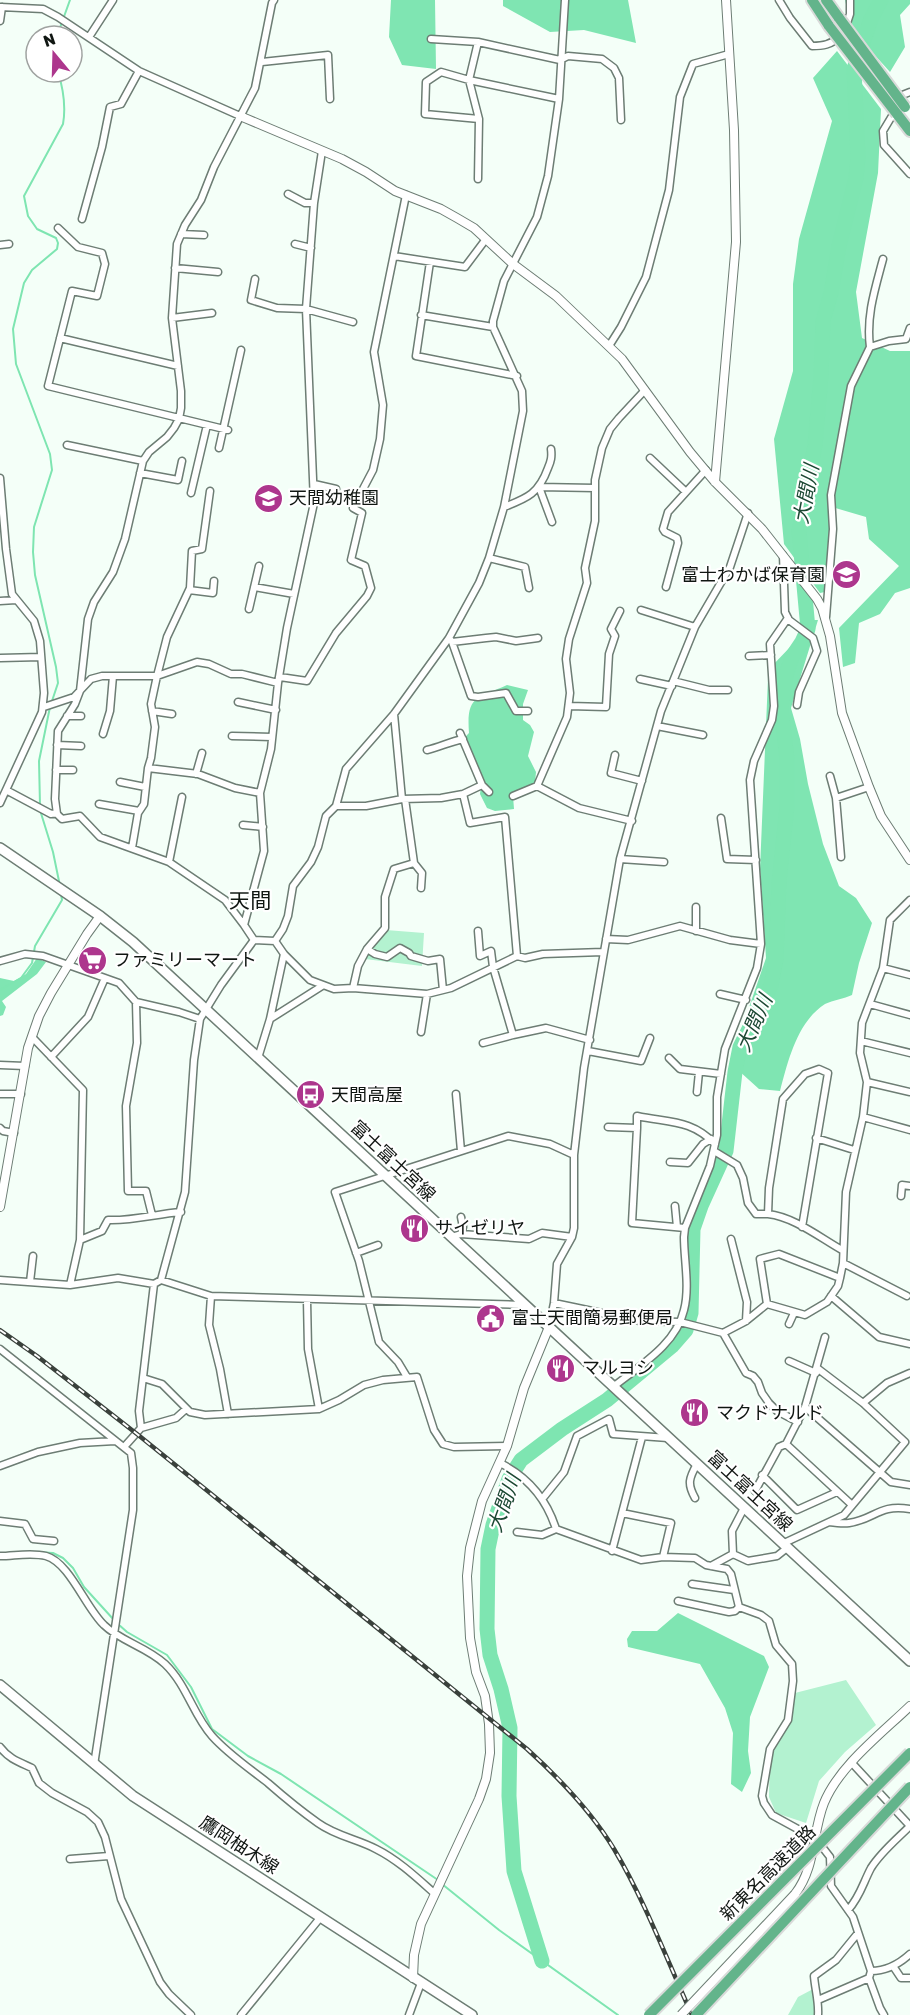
<svg xmlns="http://www.w3.org/2000/svg" width="910" height="2015" font-family="Rubik,'Noto Sans JP',sans-serif">
<style>
.green{fill:#b3f2d0}
.forest{fill:#7fe5b2}
.lines{fill:none;stroke-linecap:round;stroke-linejoin:round}
.stream{stroke:#7ee5b1;stroke-width:2}
.river{stroke:#7ee5b1;stroke-width:15}
.minor-casing{stroke:#6d7d74;stroke-width:9}
.tertiary-casing{stroke:#6d7d74;stroke-width:10}
.secondary-casing{stroke:#6d7d74;stroke-width:12}
.motorway-casing{stroke:#d9dad9;stroke-width:14}
.minor{stroke:#fff;stroke-width:6}
.tertiary{stroke:#fff;stroke-width:8}
.secondary{stroke:#fff;stroke-width:9}
.motorway{stroke:#63b48b;stroke-width:10}
.rail-casing{stroke:#3a413c;stroke-width:4.5}
.rail{stroke:#fff;stroke-width:2;stroke-dasharray:7;stroke-linecap:butt}
.tertiary-bridge-casing{stroke:#6d7d74;stroke-width:10;stroke-linecap:butt}
.motorway-bridge-casing{stroke:#d9dad9;stroke-width:14;stroke-linecap:butt}
.tertiary-bridge{stroke:#fff;stroke-width:8}
.motorway-bridge{stroke:#63b48b;stroke-width:10}
.labels{text-anchor:middle;dominant-baseline:central;stroke-width:4.5;stroke-linejoin:round;paint-order:stroke}
.poi-label{font-size:18px;fill:#101612;stroke:#fff;text-anchor:start}
.street-label{font-size:18px;fill:#101612;stroke:#fff}
.water-label{font-size:20px;font-style:italic;fill:#1c4833;stroke:#fff}
.quarter-label{font-size:21px;fill:#101612;stroke:#fff}
</style>
<rect width="100%" height="100%" fill="#f4fff8"/>
<path class="green" d="M386,930L424,933L422,966L365,959Z
M846,1680L876,1725L845,1752L819,1781L806,1823L776,1813L769,1797L770,1751L788,1720L791,1694Z
M815,1988L816,2015H788L798,1997Z"/>
<path class="forest" d="M391,0H435L436,69L402,65L389,37Z
M503,0H628L636,43L584,30L550,32L503,6Z
M845,0H910V4L900,15L905,47L890,72L852,30Z
M837,51L881,109L878,173L856,292L862,338L890,351H910V588L895,593L880,614L859,623L855,663L843,667L839,628L899,566L869,539L866,517L832,507L825,592L820,593L784,544L774,439L793,371V284L799,239L832,121L813,78Z
M810,620H818L791,708L800,739L808,784L823,844L839,886L856,898L872,923L859,963L852,995C844,999 833,1000 825,1004C797,1022 788,1061 780,1091L759,1089L738,1070L732,1057L766,958L760,869L768,678L771,667L793,644Z
M507,685L528,690L523,704V720L530,725L534,732L528,756L536,772L535,783L513,796L514,809L495,811L487,808L480,794L482,779L463,739L469,733C466,695 477,699 507,685Z
M37,958L46,962L37,974L2,1001L6,1007L3,1015L0,1016V978L14,981L26,974Z
M678,1613L764,1656L769,1667L750,1717L748,1751L751,1773L742,1792L731,1784L733,1733L725,1708L700,1664L628,1647L627,1639L632,1631H657Z"/>
<g class="lines">
<path class="stream" d="M57,36L70,0
M52,701L58,683L56,667L35,575L33,552L34,527L52,470L50,454L16,364L13,329L24,283L32,270L57,249L58,243L56,238L37,229L28,216L24,196L63,124C66,107 63,88 58,72
M40,805L39,761L50,707
M40,810L53,852L60,886
M0,990L21,978L32,963L35,946L62,900L61,894
M37,1552L53,1553L63,1558L73,1568L84,1587L114,1620
M118,1624L127,1632L167,1655L191,1687L212,1729L248,1756L281,1774L438,1880
M442,1884L499,1930L618,2015"/>
<path class="river" d="M542,1961L514,1871L509,1796L510,1728L501,1689L490,1655L487,1629L488,1549L493,1525L509,1479L521,1460L562,1429L607,1400L672,1346L686,1330L691,1313L693,1229L701,1206L726,1151L735,1072L740,1047L771,985L776,960L779,882L787,806V759L781,709L786,675L792,657L802,642L808,629L799,531L815,445L821,376L823,321L831,293L839,246L856,178L858,157L854,69L871,19L881,0"/>
<defs>
<path id="minor" d="M779,0L790,18L812,46C822,46 832,45 838,37
M0,7L43,9L58,17L139,71L240,116
M0,21L2,7
M845,29L850,14V0
M89,37L113,0
M431,39L478,42
M262,62L328,55L330,99
M899,101L900,96L910,92
M895,111L883,131L884,145L910,174
M479,119L425,114L426,82L441,72L469,80L559,99
M478,179L479,119L469,80L478,42L560,60L568,56L602,59L614,68L619,78L621,120
M288,194L305,203H314
M82,219L102,147L110,107L121,104L139,71
M58,228L78,247L102,253L105,264L97,296L72,291L48,386L228,430
M181,234L204,235
M295,244L311,248
M0,245L9,244
M394,256L465,267L486,239
M430,262L416,356L517,376
M175,268L218,272
M255,279L251,300L277,308L306,309L353,322
M421,315L493,327
M172,318L212,313
M60,338L178,366
M609,346L621,327L646,277L669,190L680,97L693,64L729,54
M870,347C866,316 875,289 883,259
M67,445L143,461
M219,448L241,350
M650,458L686,492
M140,473L178,480L182,461
M0,478L6,549L12,594L34,621L40,641L44,693L42,712L0,803
M314,484L336,489
M191,493L207,425
M504,507C528,498 539,493 548,468C551,461 552,457 551,449
M552,522L539,487L595,488
M783,555L785,612L789,620L813,638L817,651L799,692L797,705
M489,558L525,567L529,588
M254,587L294,594
M666,587L678,543L677,538L665,532L663,529L668,512L706,470
M189,590L213,593L214,581
M0,601L16,600
M249,609L259,566
M641,610L695,627
M826,617L833,529L831,495L851,386L870,347L889,341L906,339L910,328
M449,638L452,642L471,696L478,697L506,693L516,711H528
M452,642L486,638L496,637L516,641L538,638
M749,656L771,655
M0,658L41,657
M280,677L307,681L336,633L367,596L371,588L365,566L351,560L362,513L353,508L373,470L380,439L383,405L374,352L406,195
M640,679L672,686
M673,681L709,690H728
M238,702L276,710
M569,706L606,707L609,654L615,636L611,629L620,611
M44,707L74,697L91,679L102,676H157L197,662L209,664L231,674H242L278,683
M152,711L172,714
M394,714L402,799
M67,716H81
M657,726L703,735
M460,733L482,785
M103,734L110,711L113,676
M232,736L272,737
M57,745L81,746
M427,750C440,747 449,742 463,739
M615,755L611,773L642,781
M148,768L198,774L235,788L260,793
M56,770H73
M196,774L202,753
M830,776L836,798L841,857
M120,782L145,787
M537,786L567,717L570,693L566,659L569,639L587,583L585,568L595,521V480L602,448L610,429L619,418L645,390
M6,790L51,814L57,813
M463,794L470,823L505,817L517,956
M513,796L537,786L579,808L632,821
M836,798L869,787
M405,799L414,863L422,873L421,888
M99,804L139,811
M336,806H366L402,799L441,798L463,794L482,785L489,792
M721,818L727,859L756,860
M243,825L263,827
M132,848L138,813L144,804L148,768L151,758L155,727L151,704L157,676L167,637L190,588L192,551L202,549L210,491
M620,859L664,862
M169,862L182,797
M696,907V931
M244,925L225,900L169,862L100,837L80,816L62,819L57,814L55,799L58,731L75,704L80,691L88,619L94,602L113,572L125,539L143,461L149,452L167,437L174,428L179,419L181,408V391L172,318L177,244L185,225L201,200L214,167L255,88L272,3L274,0
M478,931L480,956L491,951L493,967L513,1035L483,1043
M606,939L628,940L680,926L730,940L761,944
M254,940L244,925L264,851L260,793L271,749L278,683L287,628L314,503L306,309L314,203L322,151
M254,940L275,941L284,954L310,980L334,989L353,988L427,994L451,988L517,956L525,958L543,954L603,952
M275,941L283,929L288,916L293,886L311,862L318,847L326,816L336,806L346,769L394,714L449,638L479,583L489,558L504,507L523,411L522,391L493,327V321L504,281L537,217L548,176L559,99L565,0
M367,949L375,954L387,957L400,948L409,953L411,956L428,961L440,959L443,990
M0,961L25,954L43,956L119,983L136,1002L179,1012L200,1019
M883,968L910,975
M353,988L358,966L367,949L385,928V897L394,869L414,863
M720,994L746,1000
M136,1002L137,1043L126,1106L128,1191H146L152,1215
M870,1004L910,1015
M270,1019L284,954
M421,1032L427,994
M513,1035L546,1028L590,1040
M32,1037L83,1090L80,1240L70,1285
M861,1041L910,1053
M588,1051L641,1061L650,1038
M51,1057L88,1017L105,978
M258,1058L270,1019L322,986
M669,1058L680,1069L721,1074
M0,1065L25,1066
M867,1082L910,1092
M697,1092L699,1072
M0,1094H21
M456,1094L461,1151
M863,1117L910,1130
M608,1127L637,1128V1116C669,1123 691,1119 715,1144
M0,1128L3,1131L14,1133
M637,1128L632,1223L685,1228
M816,1138L854,1150
M714,1151L737,1165L743,1178L748,1203L756,1214H768
M670,1162L688,1163L703,1144L711,1139
M901,1196L902,1185L910,1186
M675,1206L677,1227
M802,1227L828,1073L819,1069L805,1074L783,1099L769,1188L768,1214C794,1217 819,1237 842,1250
M461,1234L463,1227L461,1217
M451,1237L461,1234L529,1239L542,1233L572,1237
M731,1239L747,1302L746,1321
M80,1240L102,1231L108,1220C133,1221 156,1214 181,1212
M356,1253L378,1245
M843,1263L907,1296
M0,1280L70,1285L118,1278L154,1284
M161,1280L211,1296L524,1305
M30,1282L33,1256
M211,1296L209,1325L220,1369L228,1414
M831,1296L879,1337L910,1344
M307,1300L308,1349L319,1409
M554,1303L640,1321L680,1322L723,1333L746,1321L767,1304L805,1315L827,1302L838,1286L840,1278L843,1263L846,1192L863,1117L867,1082L860,1053L862,1023L883,968L890,920L910,900
M767,1304L760,1259L779,1254L840,1278
M789,1324L794,1313
M549,1327L554,1303L557,1264L572,1237L574,1228V1155L584,1068L620,859L661,711L695,627L730,567L748,513
M723,1333L746,1373L753,1376L758,1382L762,1393L769,1403L777,1411L798,1422
M825,1337L805,1407L786,1444L852,1505
M0,1349L131,1453L133,1468V1510L94,1765
M789,1361L816,1373
M407,1377L398,1362L379,1342L359,1261L335,1192L508,1136L550,1144L574,1155
M143,1378L162,1384L190,1412L205,1415L319,1409L339,1400L364,1385L383,1380L417,1377L434,1430L443,1444L454,1447L507,1446
M613,1387C639,1366 676,1345 684,1310C690,1287 684,1260 684,1237L685,1228L710,1166L717,1135V1097L725,1049L757,968L761,944L750,780L754,761L772,720L774,706L770,644L788,618
M863,1403L887,1383L910,1373
M805,1407L891,1482L910,1485
M141,1428L176,1418L186,1409
M124,1447L141,1428L139,1411L154,1284L161,1280L185,1192L194,1060L200,1019L221,985L254,940
M500,1463C528,1477 547,1500 556,1529L641,1560L663,1557L695,1558L706,1565L727,1569L731,1574L739,1607L761,1615L769,1621L776,1645L792,1664L793,1681L788,1720L770,1749L762,1796L764,1803L772,1815L816,1839L830,1857L831,1886L853,1917L871,1971L869,1978L818,2000
M0,1466L38,1452L80,1443L115,1441
M762,1475L797,1510L837,1492
M755,1491L779,1447L786,1444
M543,1498L564,1472L577,1436L609,1419L613,1434L668,1438
M695,1498C687,1484 689,1478 697,1464
M622,1513L671,1523L663,1557
M0,1521L25,1524L33,1539L54,1541
M829,1522C836,1523 843,1524 849,1523C876,1519 878,1504 910,1509
M517,1532L542,1535L556,1529
M782,1544L844,1515L905,1442L863,1403L817,1368
M612,1551L642,1437
M733,1554L748,1561L777,1556L787,1548
M0,1556C14,1556 31,1552 46,1556C70,1563 85,1607 104,1625C120,1641 147,1647 165,1664C187,1685 193,1715 212,1736C228,1754 249,1768 268,1783C284,1797 301,1811 318,1823C336,1836 357,1839 376,1849C398,1860 416,1877 434,1893
M711,1566L733,1554L732,1531L744,1508
M692,1584L734,1590
M678,1601L729,1612L735,1611L739,1607
M0,1747C9,1759 19,1762 32,1768L39,1783L52,1793L87,1812L98,1822L105,1837L121,1899L160,1982L169,1994L191,2015
M851,1762L910,1826
M70,1859L109,1856
M848,1910C860,1897 863,1883 871,1868C881,1852 896,1840 910,1826
M893,1966L901,1978H910
M871,1971C886,1971 899,1964 910,1954
M869,1978L880,2008L884,2015
M241,2015L320,1918
M409,2015L421,1983
M818,2015C819,2002 815,1989 814,1976L836,1960L858,1933"/>
<path id="tertiary" d="M240,116L342,159L366,172L395,191L441,209L457,218L474,228L513,264L556,296L622,359L690,452L715,482L762,529L817,599L822,608L830,636L842,713L869,787L881,816L910,860
M715,482L736,242L734,130L726,0
M0,1207L28,1048L39,1016L51,993L87,934L100,916
M795,1894C816,1867 812,1833 824,1803C839,1766 882,1733 910,1706
M413,1978L414,1955L421,1924L479,1799L486,1779L490,1753L489,1724L485,1696L476,1672L470,1638L467,1576L470,1548L482,1501L507,1446L524,1388L549,1327"/>
<path id="secondary" d="M0,848L100,916L133,942L910,1661
M0,1685L133,1796L472,2015"/>
<path id="motorway" d="M812,0L829,26
M826,0L839,18
M897,114L910,131"/>
</defs>
<use href="#minor" class="minor-casing"/>
<use href="#tertiary" class="tertiary-casing"/>
<use href="#secondary" class="secondary-casing"/>
<use href="#motorway" class="motorway-casing"/>
<use href="#minor" class="minor"/>
<use href="#tertiary" class="tertiary"/>
<use href="#secondary" class="secondary"/>
<use href="#motorway" class="motorway"/>
<defs>
<path id="rail" d="M0,1330L37,1356L137,1434L527,1749C560,1779 591,1811 614,1849C645,1901 667,1960 692,2015"/>
</defs>
<use href="#rail" class="rail-casing"/>
<use href="#rail" class="rail"/>
<defs>
<path id="tertiary-bridge" d="M681,2015L795,1894"/>
<path id="motorway-bridge" d="M839,18L905,107
M829,26L897,114
M649,2015L910,1753
M696,2015L910,1787"/>
</defs>
<use href="#tertiary-bridge" class="tertiary-bridge-casing"/>
<use href="#motorway-bridge" class="motorway-bridge-casing"/>
<use href="#tertiary-bridge" class="tertiary-bridge"/>
<use href="#motorway-bridge" class="motorway-bridge"/>
</g>
<defs>
<symbol id="school-disc" viewBox="-11 -11 22 22"><circle r="9.5" fill="#ad368d" stroke="#fff"/><path d="M0-5L7-2L0 1L-7-2ZM-4 1L0 2.5L4 1V4Q0 6-4 4Z" fill="#fff"/></symbol>
<symbol id="supermarket-disc" viewBox="-11 -11 22 22"><circle r="9.5" fill="#ad368d" stroke="#fff"/><path d="M-6-5.5h2.5l.6 2H6L4.5 2H-2.5L-4.4-4H-6ZM-1.5 3.2a1.3 1.3 0 1 0 .1 0ZM3 3.2a1.3 1.3 0 1 0 .1 0Z" fill="#fff"/></symbol>
<symbol id="bus-disc" viewBox="-11 -11 22 22"><circle r="9.5" fill="#ad368d" stroke="#fff"/><path d="M-5-6H5V4H4V6H2V4H-2V6H-4V4H-5ZM-3.5-4V0h7V-4ZM-3.5 1.2v1.5H-2V1.2ZM2 1.2v1.5H3.5V1.2Z" fill="#fff"/></symbol>
<symbol id="restaurant-disc" viewBox="-11 -11 22 22"><circle r="9.5" fill="#ad368d" stroke="#fff"/><path d="M-5-6h1v4h1v-4h1v4h1v-4h1v5L-1.5 .5V6h-2V.5L-5-1ZM5-6V6H3V1.5H1.5Q1.5-4 5-6Z" fill="#fff"/></symbol>
<symbol id="civic-disc" viewBox="-11 -11 22 22"><circle r="9.5" fill="#ad368d" stroke="#fff"/><path d="M-.6-6.5H3V-4.5H.6V-3L4-1V1h2V6H-6V1h2V-1L-.6-3ZM-1.2 2.5V6h2.4V2.5Z" fill="#fff"/></symbol>
</defs>
<g fill-rule="evenodd">
<use href="#school-disc" x="252" y="482" width="33" height="33"/>
<use href="#school-disc" x="830" y="558" width="33" height="33"/>
<use href="#supermarket-disc" x="76" y="944" width="33" height="33"/>
<use href="#bus-disc" x="294" y="1078" width="33" height="33"/>
<use href="#restaurant-disc" x="398" y="1212" width="33" height="33"/>
<use href="#civic-disc" x="474" y="1302" width="33" height="33"/>
<use href="#restaurant-disc" x="544" y="1352" width="33" height="33"/>
<use href="#restaurant-disc" x="678" y="1396" width="33" height="33"/>
</g>
<g class="labels">
<g class="poi-label">
<text x="289" y="498">天間幼稚園</text>
<text x="825" y="575" text-anchor="end">富士わかば保育園</text>
<text x="113" y="960">ファミリーマート</text>
<text x="331" y="1095">天間高屋</text>
<text x="435" y="1228">サイゼリヤ</text>
<text x="511" y="1318">富士天間簡易郵便局</text>
<text x="582" y="1368">マルヨシ</text>
<text x="716" y="1413">マクドナルド</text>
</g>
<g class="street-label">
<text transform="translate(393 1161) rotate(43)">富士富士宮線</text>
<text transform="translate(750 1491) rotate(43)">富士富士宮線</text>
<text transform="translate(239 1845) rotate(33)">鷹岡柚木線</text>
<text transform="translate(768 1873) rotate(-45)">新東名高速道路</text>
</g>
<g class="water-label">
<text transform="translate(806 494) rotate(-79)">大間川</text>
<text transform="translate(754 1023) rotate(-66)">大間川</text>
<text transform="translate(504 1503) rotate(-70)">大間川</text>
</g>
<g class="quarter-label">
<text x="250" y="900">天間</text>
</g>
</g>
<g transform="translate(54 54) rotate(341)"><circle r="28" fill="#ffffff" stroke="#9fa2a0" stroke-width="1.5"/>
<path d="M0-4.5L10 22L0 15L-10 22Z" fill="#ad368d"/>
<text y="-9" font-size="16" font-weight="bold" text-anchor="middle" fill="#101612">N</text>
</g>
</svg>
